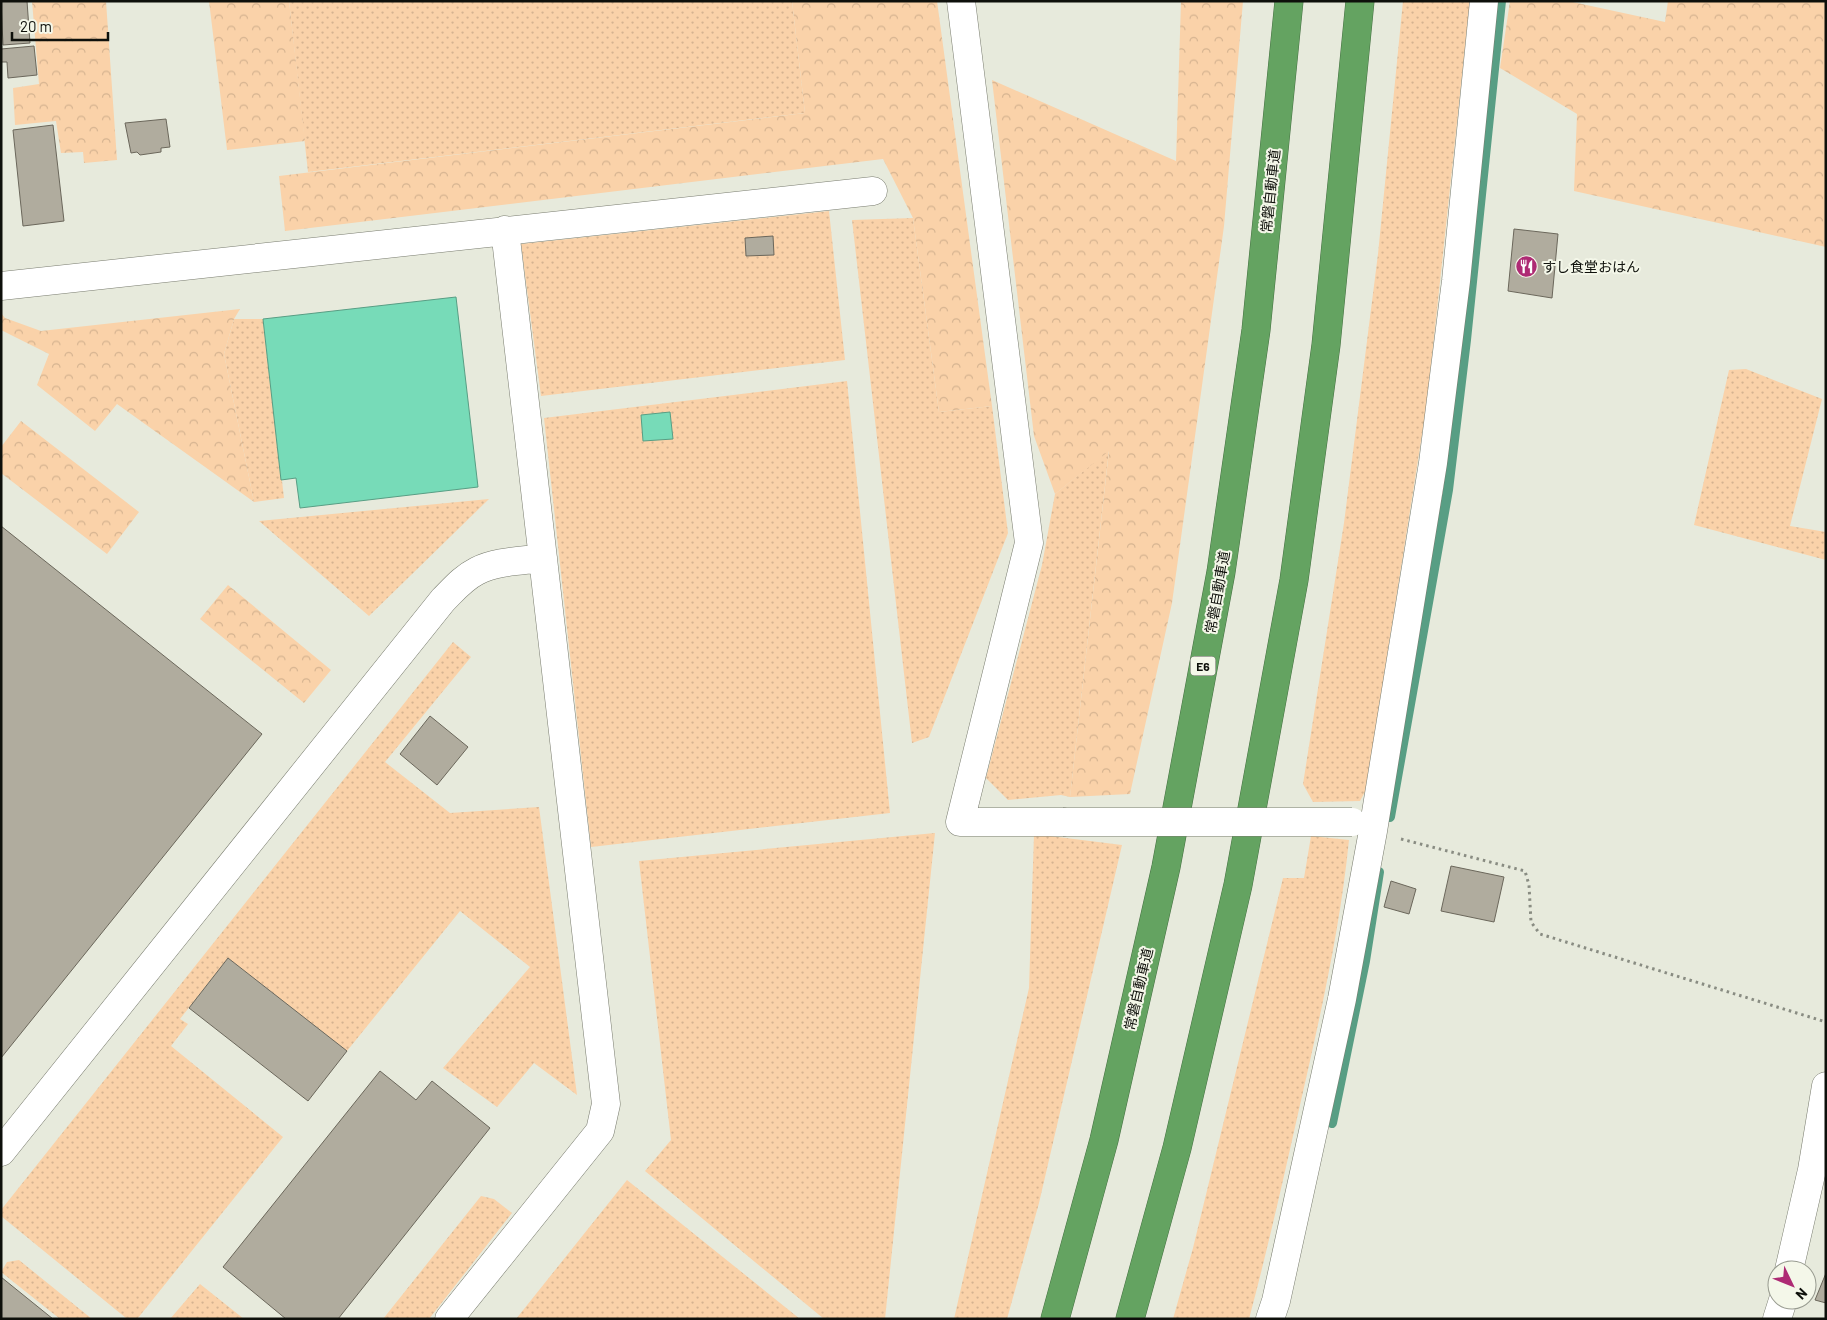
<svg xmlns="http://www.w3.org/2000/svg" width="1827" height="1320" font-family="Barlow,'Noto Sans JP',sans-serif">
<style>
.grass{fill:url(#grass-dots)}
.forest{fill:url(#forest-crowns)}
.water{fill:#77dbb8;stroke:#589e84}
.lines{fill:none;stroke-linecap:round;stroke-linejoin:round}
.stream{stroke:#589e84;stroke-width:10}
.building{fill:#b0ac9e;stroke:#6b675b}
.minor-casing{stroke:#797c6f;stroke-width:29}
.highway-casing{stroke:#467043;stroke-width:29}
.path{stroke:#898c82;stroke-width:3;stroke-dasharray:2.5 4;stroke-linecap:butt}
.minor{stroke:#fff;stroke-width:28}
.highway{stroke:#64a361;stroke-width:28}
.minor-bridge-casing{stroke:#797c6f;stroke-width:29;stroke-linecap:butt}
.minor-bridge{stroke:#fff;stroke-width:28}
.labels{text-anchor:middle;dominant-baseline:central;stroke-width:4;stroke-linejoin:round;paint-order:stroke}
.shield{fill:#f4f7e9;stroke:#53554e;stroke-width:1}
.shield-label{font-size:12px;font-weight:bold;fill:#0e100b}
.street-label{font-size:14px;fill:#0e100b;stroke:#f4f7e9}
.poi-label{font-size:14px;fill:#0e100b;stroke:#f4f7e9;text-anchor:start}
</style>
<defs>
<pattern id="grass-dots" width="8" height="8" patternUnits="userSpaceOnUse" patternTransform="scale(1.25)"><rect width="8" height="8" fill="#fad2a9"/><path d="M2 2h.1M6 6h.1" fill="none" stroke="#d5b390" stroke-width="1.8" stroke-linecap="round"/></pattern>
<pattern id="forest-crowns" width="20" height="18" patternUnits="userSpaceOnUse" patternTransform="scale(1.25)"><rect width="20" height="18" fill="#fad2a9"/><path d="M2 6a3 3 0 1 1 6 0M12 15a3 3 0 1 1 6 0" fill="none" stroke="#d5b390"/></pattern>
</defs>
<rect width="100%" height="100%" fill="#e7eadc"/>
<path class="grass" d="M289,1H792L805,113L308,172Z
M1403,1H1470L1427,403L1366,790L1360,801L1313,802L1303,784L1344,523L1378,254Z
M829,211L845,360L541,396L521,244Z
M913,218L939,412L992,406L1008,533L929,737L912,743L852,220Z
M234,319H263L284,498L254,502L224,354Z
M1746,369L1822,399L1790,526L1826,532V560L1694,525L1729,370Z
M847,381L890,813L591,847L544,418Z
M1109,450L1070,797L1061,795L1008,800L986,778L1042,565L1055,494Z
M489,499L369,616L259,521Z
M453,642L471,657L385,762L450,813L539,807L577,1095L534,1063L497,1107L443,1068L530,967L460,911L347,1051L228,958L180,1019L188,1024L171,1046L283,1137L138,1318H126L1,1216V1210Z
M935,833L885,1319H824L645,1171L671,1140L639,861Z
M1034,834L1122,845L1039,1203L1007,1319H954L1029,988Z
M1311,836L1349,840C1340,930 1320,1017 1300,1105C1284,1176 1268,1248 1249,1319H1173L1193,1248L1283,878H1304Z
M627,1180L800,1319H516Z
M481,1196L494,1199L512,1213L429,1319H383Z
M19,1260L92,1319H60L1,1272L7,1262Z
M200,1284L244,1319H170Z"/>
<path class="forest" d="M32,1H106L117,160L84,163L83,152L61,153L56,121L15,125L13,88L39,84Z
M209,1H289L305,141L227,150Z
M792,1H937L992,406L939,412L913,218L883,159L285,231L279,176L805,113Z
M1181,1H1243L1224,226L1172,603L1130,794L1070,797L1109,451L1055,494L1034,436L992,80L1176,161Z
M1510,1H1568L1665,22L1668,1H1826V247L1574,191L1577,114L1500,68Z
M240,309L234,319L224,354L254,502L117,404L95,431L37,385L49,354L1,330V313L5,318L41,331Z
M21,421L139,512L107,554L1,473V447Z
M228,585L331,670L304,703L200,619Z"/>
<path class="water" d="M456,297L478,487L300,508L296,478L281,480L263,319Z
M670,412L673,439L643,441L641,415Z"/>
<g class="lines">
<path class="stream" d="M1390,817L1448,490L1466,340L1501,1
M1332,1123L1365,961L1379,872"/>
</g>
<path class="building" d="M1,1H27L30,43L3,45Z
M34,46L37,75L8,78L7,62H1V49Z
M166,119L170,147L161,148V152L140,155L137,152L131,153L125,123Z
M53,125L64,221L23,226L13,130Z
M1514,229L1558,234L1552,298L1508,291Z
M773,236L774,255L746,256L745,238Z
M1,526L262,734L1,1058Z
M430,716L468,747L437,785L400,754Z
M1451,866L1504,877L1494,922L1441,911Z
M1391,881L1416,889L1409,914L1384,907Z
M228,958L347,1051L308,1101L189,1008Z
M380,1071L416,1100L432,1081L490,1128L338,1319H286L223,1267Z
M1826,1273V1303L1815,1300Z
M1,1277L53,1319H1Z"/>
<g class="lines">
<defs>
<path id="minor" d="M961,1L1029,543L960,822H1063
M1,286L873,191
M1,1152L443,600C454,589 463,578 477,571C496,561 522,561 543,558
M1789,1270L1812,1170L1826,1086
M449,1319L600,1131L606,1104L505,230
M1270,1319L1276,1301L1342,999L1373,831L1433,463L1456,281L1484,1
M1777,1319L1783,1300"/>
<path id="highway" d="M1055,1319L1104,1140L1166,867L1221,572L1256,330L1289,1
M1130,1319L1177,1148L1238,885L1294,580L1326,345L1360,1"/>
</defs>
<use href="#minor" class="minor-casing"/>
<use href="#highway" class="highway-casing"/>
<path class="path" d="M1401,839L1525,871L1529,885L1531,922L1540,934L1826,1022"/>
<use href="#minor" class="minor"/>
<use href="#highway" class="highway"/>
<defs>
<path id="minor-bridge" d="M1063,822H1352"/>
</defs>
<use href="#minor-bridge" class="minor-bridge-casing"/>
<use href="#minor-bridge" class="minor-bridge"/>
</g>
<defs>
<symbol id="restaurant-disc" viewBox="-11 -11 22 22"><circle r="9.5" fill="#ae2a74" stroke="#f4f7e9"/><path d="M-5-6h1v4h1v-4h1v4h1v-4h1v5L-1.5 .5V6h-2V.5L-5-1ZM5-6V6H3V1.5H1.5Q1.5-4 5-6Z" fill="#fff"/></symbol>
</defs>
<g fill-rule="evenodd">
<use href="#restaurant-disc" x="1514" y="254" width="25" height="25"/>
</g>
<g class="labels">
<rect class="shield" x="1190.5" y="656.5" width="25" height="19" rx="4"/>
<g class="shield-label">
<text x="1203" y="666">E6</text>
</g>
<g class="street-label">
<text transform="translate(1270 191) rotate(-84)">常磐自動車道</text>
<text transform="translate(1217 592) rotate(-80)">常磐自動車道</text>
<text transform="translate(1138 989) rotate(-77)">常磐自動車道</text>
</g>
<g class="poi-label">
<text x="1542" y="266">すし食堂おはん</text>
</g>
</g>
<rect width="1827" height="1320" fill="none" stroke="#0e100b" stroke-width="5"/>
<g transform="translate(1792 1285) rotate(133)"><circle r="24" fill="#f4f7e9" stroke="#989b90"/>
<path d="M0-4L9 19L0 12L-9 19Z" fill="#ae2a74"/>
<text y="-8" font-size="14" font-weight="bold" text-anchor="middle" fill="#0e100b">N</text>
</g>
<path d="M12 32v8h96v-8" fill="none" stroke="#0e100b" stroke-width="2.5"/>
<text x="20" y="32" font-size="15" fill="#0e100b" stroke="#f4f7e9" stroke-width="4" paint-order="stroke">20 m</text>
</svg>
